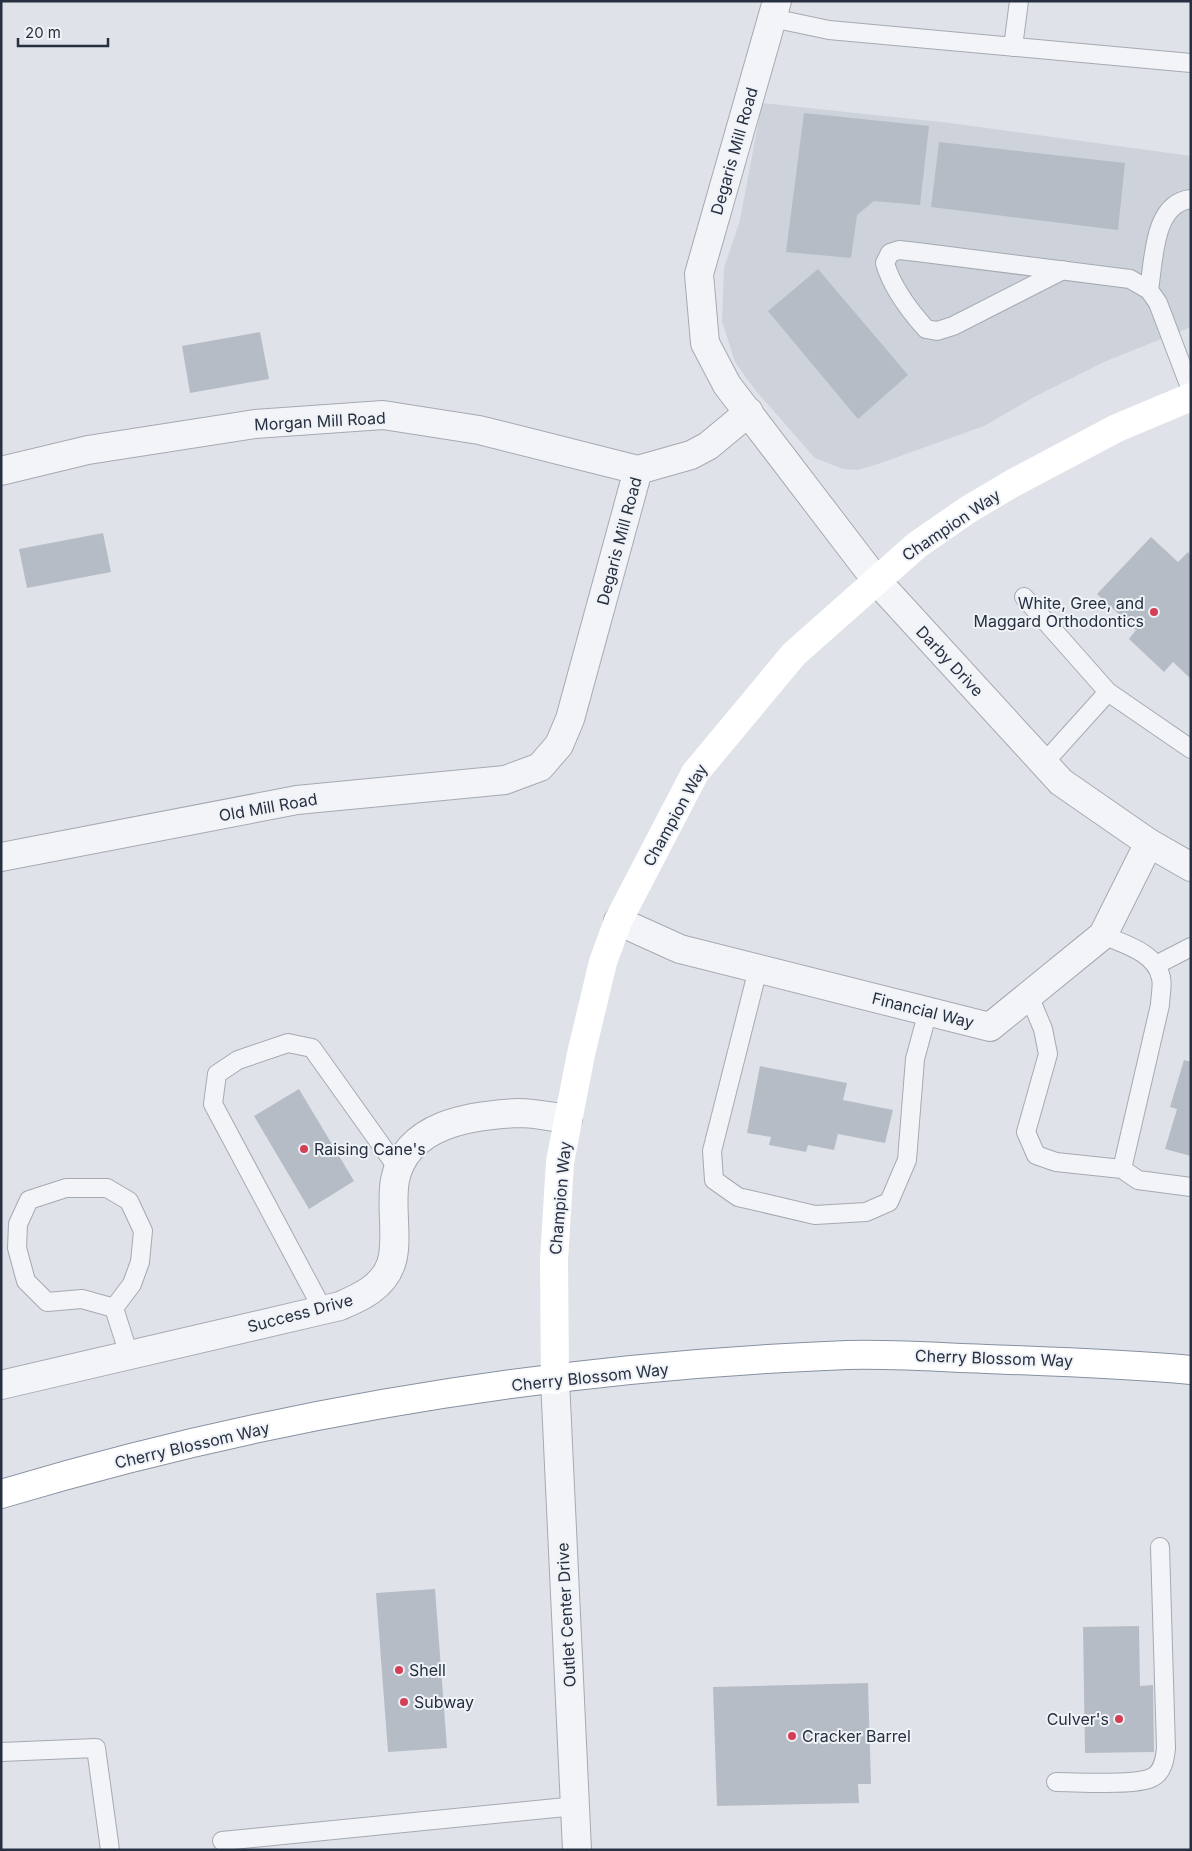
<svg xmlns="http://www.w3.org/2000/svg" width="1192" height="1851" font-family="Inter,sans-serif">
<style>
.built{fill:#cdd2db}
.building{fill:#b6bcc6}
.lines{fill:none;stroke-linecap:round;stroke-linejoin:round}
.service-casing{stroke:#a4aab3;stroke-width:20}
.minor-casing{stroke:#a4aab3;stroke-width:30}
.trunk-casing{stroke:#8690a0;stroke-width:30}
.service{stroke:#f2f4f7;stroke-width:18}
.minor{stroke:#f2f4f7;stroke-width:28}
.secondary{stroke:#fff;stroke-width:28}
.trunk{stroke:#fff;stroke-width:28}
.poi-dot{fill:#d33f54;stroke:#eff2f6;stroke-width:2}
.labels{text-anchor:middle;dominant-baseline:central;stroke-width:4;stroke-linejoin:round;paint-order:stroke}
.street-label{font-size:16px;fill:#273041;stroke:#eff2f6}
.poi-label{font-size:16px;fill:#273041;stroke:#eff2f6;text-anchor:start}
</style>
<rect width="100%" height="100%" fill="#dfe3e9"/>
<path class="built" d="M762,103L950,123L1191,156V327L1104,362L1034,397L984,426L881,463L858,470L843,469L815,458L756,391L735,362L722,321L724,268L740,220Z"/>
<path class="building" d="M804,113L929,126L920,205L874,201L857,215L851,258L786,252Z
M939,142L1125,163L1118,230L931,207Z
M818,269L908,375L858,419L768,311Z
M260,332L269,379L190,393L182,346Z
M103,533L111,572L27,588L19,549Z
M1151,537L1178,562L1188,552L1191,555V679L1173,662L1164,672L1129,639L1136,630L1097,594Z
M1184,1060L1191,1062V1156L1165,1149L1177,1109L1170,1107Z
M760,1066L847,1083L843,1100L893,1110L885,1143L838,1134L834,1150L808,1145L806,1152L769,1145L771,1137L747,1133Z
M299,1089L354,1181L309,1209L254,1116Z
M435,1589L447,1748L388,1752L376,1593Z
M1139,1626L1140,1686L1153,1685L1154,1752L1085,1753L1083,1627Z
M868,1683L871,1784H858L859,1803L717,1806L713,1687Z"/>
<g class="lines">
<defs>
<path id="service" d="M772,18L829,30L1191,63
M1013,47L1019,1
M1063,270L953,326L937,331L926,329C909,310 892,288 885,263L890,253L899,250L917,252L1130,279L1149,290L1158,303L1191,390
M1149,290C1154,260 1153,203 1191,199
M1024,597L1108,692L1191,749
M1044,763L1108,692
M1103,935C1123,944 1156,952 1161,978C1163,986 1160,997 1160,1005L1122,1169L1138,1180L1191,1187
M1156,965L1191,947
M758,969L712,1151L714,1180L738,1197L815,1215L866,1212L889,1202L907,1160L915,1059L928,1011
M1029,996L1043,1029L1048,1054L1026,1132L1036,1155L1056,1162L1122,1169
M114,1308L132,1284L140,1262L143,1231L129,1201L107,1188H66L29,1200L18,1224L17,1248L26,1281L47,1302L82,1299L114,1308L129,1355
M323,1310L213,1104L217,1074L238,1060L288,1043L312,1048L399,1170
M1,1752L96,1748L110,1850
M1056,1782C1078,1782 1133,1786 1151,1778C1163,1773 1165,1759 1166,1748L1160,1547
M222,1841L576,1806"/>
<path id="minor" d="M777,1L699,274L705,343L727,385L876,580L1061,782L1149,843L1191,867
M1,471L88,450L255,424L383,415L479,430L638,470L691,455L708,446L749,412
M1,857L297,800L505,780L540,767L559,745L570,719L638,470
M618,921L680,949L990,1027L1103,935L1149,843
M555,1380L577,1850
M1,1385L340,1306C361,1297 383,1287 391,1264C399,1242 390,1205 395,1180C406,1124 471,1115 519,1113C535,1113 552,1117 568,1119"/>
<path id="trunk" d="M1,1494C275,1412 561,1366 847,1355C885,1354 923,1356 961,1358C1038,1361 1114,1363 1191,1370"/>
</defs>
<use href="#service" class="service-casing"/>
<use href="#minor" class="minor-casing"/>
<use href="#trunk" class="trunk-casing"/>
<use href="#service" class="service"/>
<use href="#minor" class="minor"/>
<path class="secondary" d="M555,1380L554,1260L560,1162L581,1054L603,962L618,921L695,773L794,654L917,545L969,509L1013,483L1117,428L1191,397"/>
<use href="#trunk" class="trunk"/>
</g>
<g class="poi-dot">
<circle cx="1154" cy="612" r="5"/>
<circle cx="304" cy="1149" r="5"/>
<circle cx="399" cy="1670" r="5"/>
<circle cx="404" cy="1702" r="5"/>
<circle cx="1119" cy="1719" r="5"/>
<circle cx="792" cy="1736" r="5"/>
</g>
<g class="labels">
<g class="street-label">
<text transform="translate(734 151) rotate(-74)">Degaris Mill Road</text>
<text transform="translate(320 421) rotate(-3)">Morgan Mill Road</text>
<text transform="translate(951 525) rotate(-34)">Champion Way</text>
<text transform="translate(619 541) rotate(-75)">Degaris Mill Road</text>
<text transform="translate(950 661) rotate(47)">Darby Drive</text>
<text transform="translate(268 807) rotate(-10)">Old Mill Road</text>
<text transform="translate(675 815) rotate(-61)">Champion Way</text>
<text transform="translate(923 1010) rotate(14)">Financial Way</text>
<text transform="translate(560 1198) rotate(-85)">Champion Way</text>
<text transform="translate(300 1313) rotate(-15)">Success Drive</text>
<text transform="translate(994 1358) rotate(2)">Cherry Blossom Way</text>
<text transform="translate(590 1377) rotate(-6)">Cherry Blossom Way</text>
<text transform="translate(192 1445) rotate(-13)">Cherry Blossom Way</text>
<text transform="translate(566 1615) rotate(-93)">Outlet Center Drive</text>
</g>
<g class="poi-label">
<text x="1144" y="603" text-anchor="end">White, Gree, and<tspan x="1144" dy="18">Maggard Orthodontics</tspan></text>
<text x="314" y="1149">Raising Cane's</text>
<text x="409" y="1670">Shell</text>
<text x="414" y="1702">Subway</text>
<text x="1109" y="1719" text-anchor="end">Culver's</text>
<text x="802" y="1736">Cracker Barrel</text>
</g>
</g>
<rect width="1192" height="1851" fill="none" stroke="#273041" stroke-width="5"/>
<path d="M18 38v8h90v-8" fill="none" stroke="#273041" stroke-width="2.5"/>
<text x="25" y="38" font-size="15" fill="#273041" stroke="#eff2f6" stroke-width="4" paint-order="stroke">20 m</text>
</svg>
